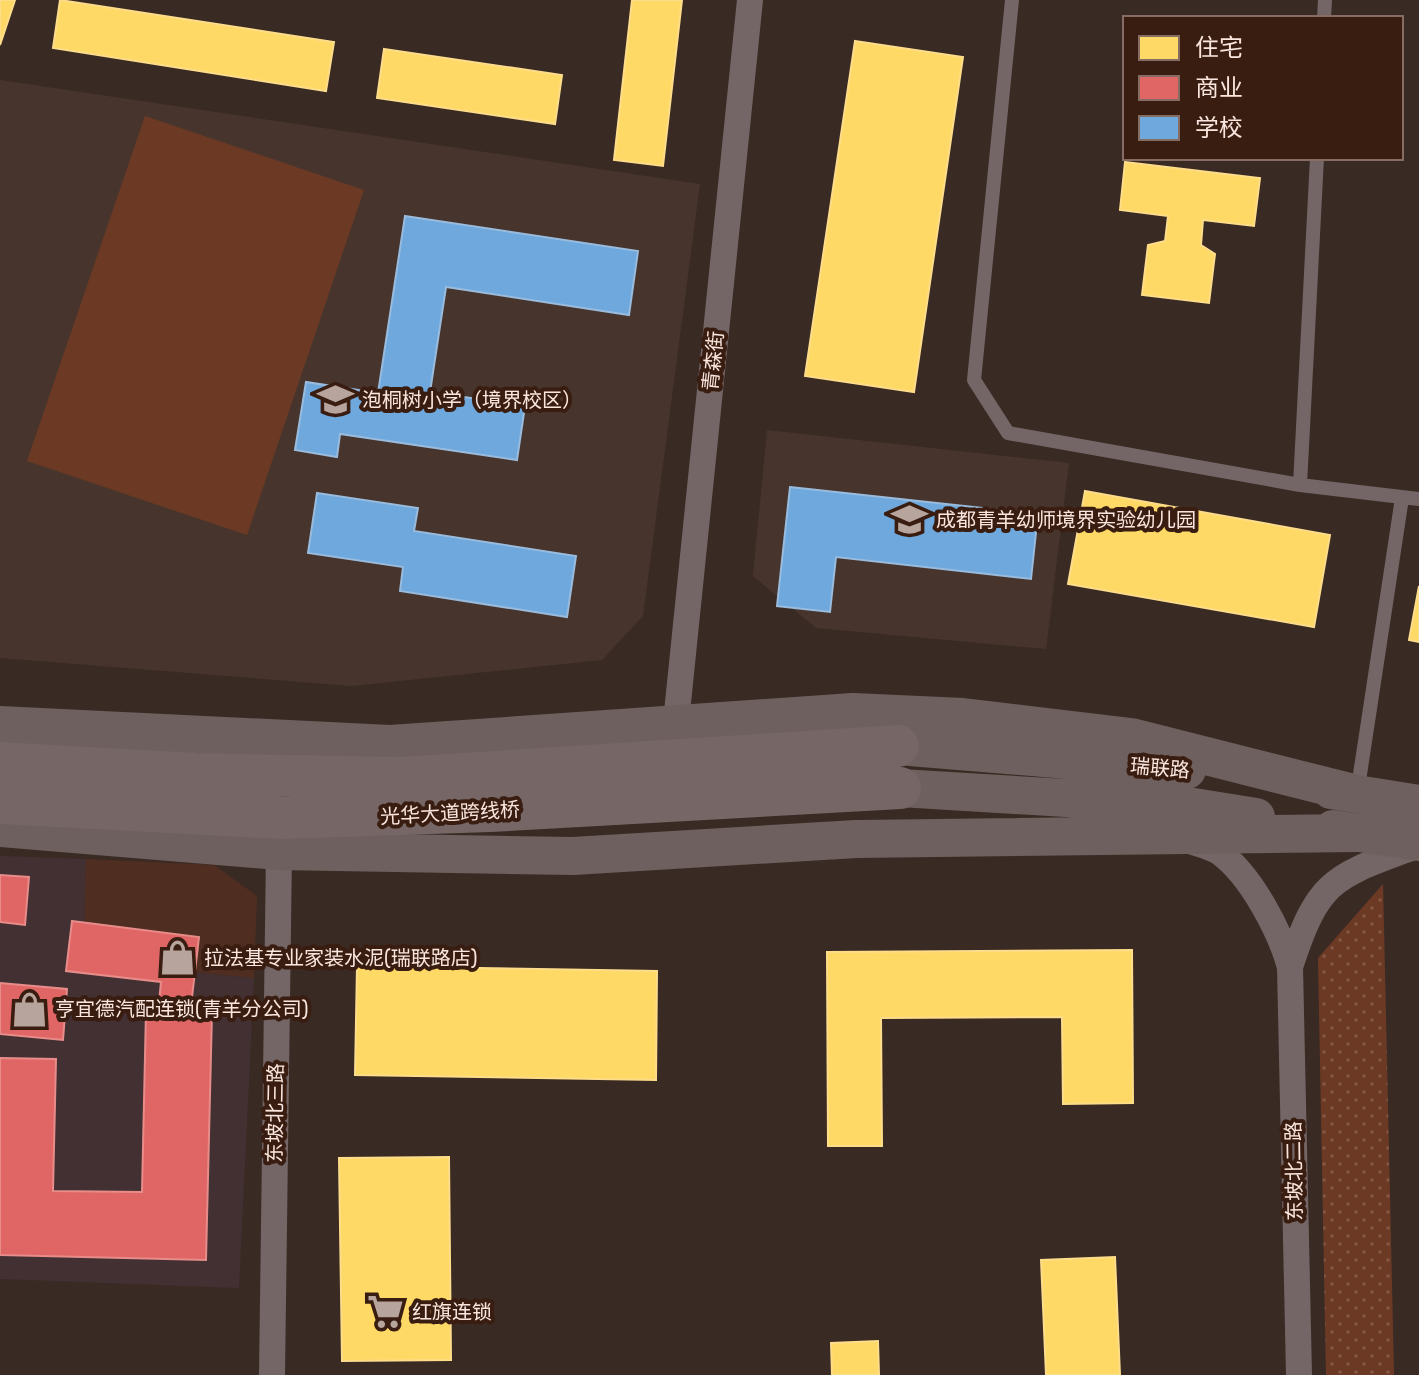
<svg xmlns="http://www.w3.org/2000/svg" width="1419" height="1375" font-family="Rubik,'Noto Sans SC',sans-serif">
<style>
.built{fill:#4f2e21}
.industrial{fill:#433033}
.education{fill:#47352d}
.park{fill:url(#park-dots)}
.pitch{fill:#6c3a24}
.homes{fill:#ffd966;stroke:#fedd8a;stroke-width:2}
.shops{fill:#e06666;stroke:#e88c8a;stroke-width:2}
.schools{fill:#6fa8dc;stroke:#9bd;stroke-width:2}
.lines{fill:none;stroke-linecap:round;stroke-linejoin:round}
.lane{stroke:#746666;stroke-width:14}
.street{stroke:#746666;stroke-width:26}
.secondary{stroke:#6e605e;stroke-width:38}
.primary{stroke:#766665;stroke-width:42}
.labels{text-anchor:middle;dominant-baseline:central;stroke-width:8;stroke-linejoin:round;paint-order:stroke}
.street-label{font-size:20px;fill:#fae6de;stroke:#391d11}
.poi-label{font-size:20px;fill:#fae6de;stroke:#391d11;text-anchor:start}
</style>
<defs>
<pattern id="park-dots" width="8" height="8" patternUnits="userSpaceOnUse" patternTransform="scale(2)"><rect width="8" height="8" fill="#6c3a24"/><path d="M2 2h.1M6 6h.1" fill="none" stroke="#825643" stroke-width="1.8" stroke-linecap="round"/></pattern>
</defs>
<rect width="100%" height="100%" fill="#3a2a24"/>
<path class="built" d="M86,859L214,865L257,896L254,978L132,967L84,928Z"/>
<path class="industrial" d="M0,856L86,859L84,928L132,967L254,978L239,1288L0,1279Z"/>
<path class="education" d="M0,80L700,184L643,616L602,660L352,686L0,658Z
M767,430L1069,463L1046,649L816,628L753,576Z"/>
<path class="park" d="M1383,884L1394,1375H1326L1318,958Z"/>
<path class="pitch" d="M145,116L364,190L247,535L27,461Z"/>
<path class="homes" d="M0,0H15L0,45Z
M60,0L334,42L326,91L53,48Z
M632,0H682L663,166L614,160Z
M855,41L963,57L914,392L805,376Z
M384,49L562,75L555,124L377,98Z
M1125,162L1260,178L1254,226L1203,220L1201,245L1215,254L1209,303L1142,295L1148,245L1165,241L1168,216L1120,210Z
M1085,491L1330,535L1314,627L1068,584Z
M1419,586V642L1409,640Z
M1132,950L1133,1103L1063,1104L1062,1017L881,1018L882,1146H828L827,952Z
M357,966L657,971L656,1080L355,1075Z
M449,1157L451,1360L342,1361L339,1158Z
M1115,1257L1120,1375H1046L1041,1260Z
M878,1341L879,1375H832L831,1343Z"/>
<path class="shops" d="M0,875L29,877L25,925L0,922Z
M72,921L199,937L191,1006L159,1002L161,982L66,971Z
M0,983L67,989L63,1040L0,1034Z
M146,1011L212,1012L206,1260L0,1255V1058L56,1059L53,1191L142,1192Z"/>
<path class="schools" d="M405,216L638,251L629,315L446,287L430,392L525,406L517,460L340,434L337,457L295,450L306,382L378,393Z
M790,487L1038,514L1031,579L836,557L830,612L777,606Z
M317,493L418,508L414,531L576,556L567,617L400,591L403,567L308,553Z"/>
<g class="lines">
<path class="lane" d="M1012,0L974,380L1008,433L1300,485L1419,499
M1324,18L1325,0
M1300,485L1317,158
M1357,794L1402,498"/>
<path class="street" d="M676,722L750,0
M1190,841C1199,844 1211,847 1219,852C1251,875 1280,931 1290,967L1299,1375
M1290,967C1319,877 1334,877 1419,845
M272,1375L279,851"/>
<path class="secondary" d="M0,725L390,744L853,712L963,717L1131,737L1357,794
M898,746L1187,770
M900,788L1181,805L1256,817
M1331,790L1419,804
M0,828L279,851L573,856L856,839L1357,833
M1333,829L1419,842"/>
<path class="primary" d="M0,763L196,774L400,778L898,746
M0,803L282,818L490,811L900,788"/>
</g>
<defs>
<symbol id="school-bare" viewBox="-9 -9 18 18"><path d="M0-5L7-2L0 1L-7-2ZM-4 1L0 2.5L4 1V4Q0 6-4 4Z" fill="#b7a49d" stroke="#391d11" stroke-width="2.5" paint-order="stroke"/></symbol>
<symbol id="shop-bare" viewBox="-9 -9 18 18"><path d="M-5-2.5h2.3a2.7 3.5 0 0 1 5.4 0H5L5.5 6h-11ZM-1.5-2.5h3a1.5 2.3 0 0 0-3 0Z" fill="#b7a49d" stroke="#391d11" stroke-width="2.5" paint-order="stroke"/></symbol>
<symbol id="supermarket-bare" viewBox="-9 -9 18 18"><path d="M-6-5.5h2.5l.6 2H6L4.5 2H-2.5L-4.4-4H-6ZM-1.5 3.2a1.3 1.3 0 1 0 .1 0ZM3 3.2a1.3 1.3 0 1 0 .1 0Z" fill="#b7a49d" stroke="#391d11" stroke-width="2.5" paint-order="stroke"/></symbol>
</defs>
<g fill-rule="evenodd">
<use href="#school-bare" x="310" y="374" width="51" height="51"/>
<use href="#school-bare" x="884" y="494" width="51" height="51"/>
<use href="#shop-bare" x="152" y="932" width="51" height="51"/>
<use href="#shop-bare" x="4" y="984" width="51" height="51"/>
<use href="#supermarket-bare" x="360" y="1286" width="51" height="51"/>
</g>
<g class="labels">
<g class="street-label">
<text transform="translate(713 361) rotate(-84)">青森街</text>
<text transform="translate(1160 768) rotate(5)">瑞联路</text>
<text transform="translate(450 813) rotate(-3)">光华大道跨线桥</text>
<text transform="translate(275 1113) rotate(-89)">东坡北三路</text>
<text transform="translate(1294 1171) rotate(-91)">东坡北二路</text>
</g>
<g class="poi-label">
<text x="362" y="400">泡桐树小学（境界校区）</text>
<text x="936" y="520">成都青羊幼师境界实验幼儿园</text>
<text x="204" y="958">拉法基专业家装水泥(瑞联路店)</text>
<text x="55" y="1009">亨宜德汽配连锁(青羊分公司)</text>
<text x="412" y="1312">红旗连锁</text>
</g>
</g>
<rect x="1123" y="16" width="280" height="144" fill="#391d11" stroke="#866d63" stroke-width="2"/>
<rect x="1139" y="36" width="40" height="24" fill="#ffd966" stroke="#866d63" stroke-width="2"/>
<text x="1195" y="56" font-size="24" fill="#fae6de">住宅</text>
<rect x="1139" y="76" width="40" height="24" fill="#e06666" stroke="#866d63" stroke-width="2"/>
<text x="1195" y="96" font-size="24" fill="#fae6de">商业</text>
<rect x="1139" y="116" width="40" height="24" fill="#6fa8dc" stroke="#866d63" stroke-width="2"/>
<text x="1195" y="136" font-size="24" fill="#fae6de">学校</text>
</svg>
